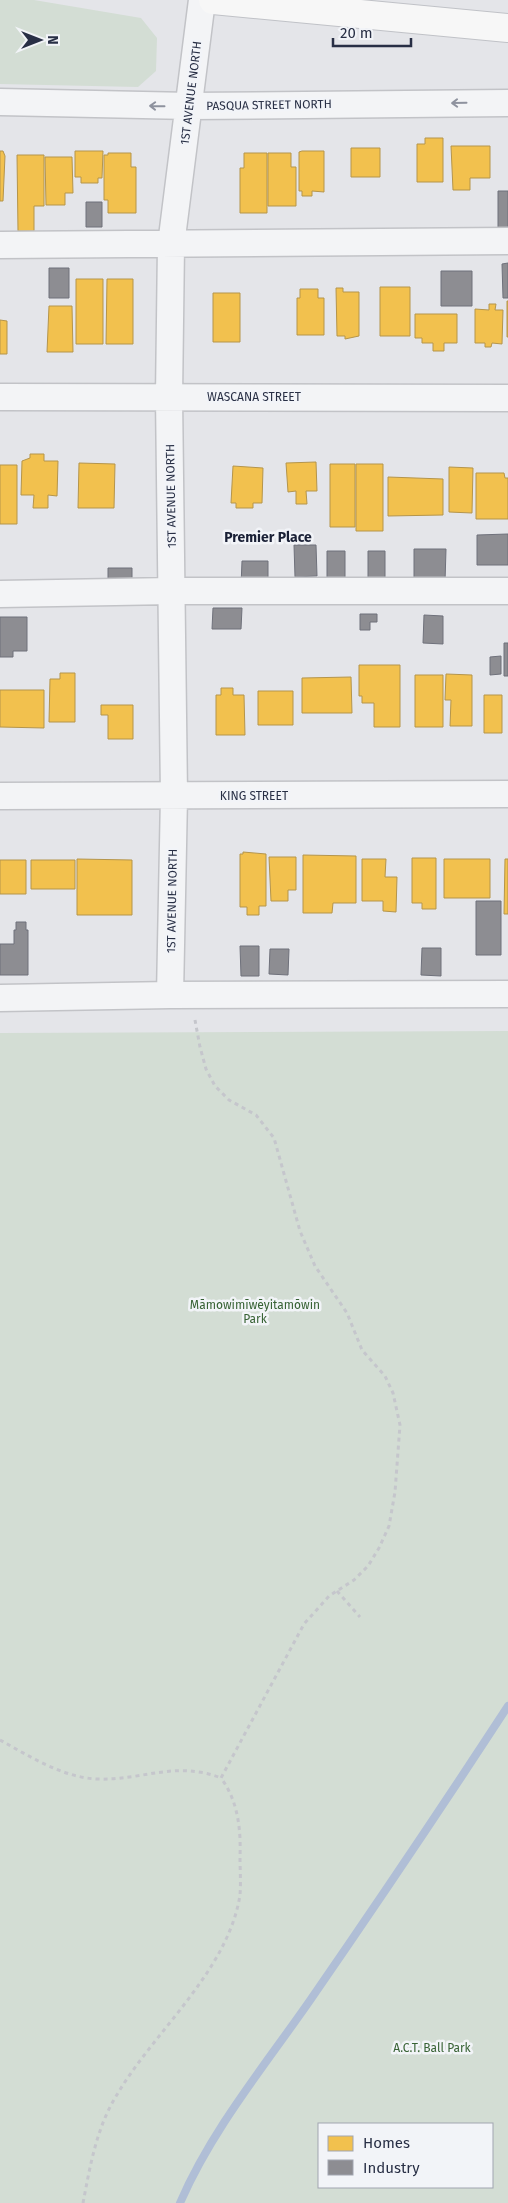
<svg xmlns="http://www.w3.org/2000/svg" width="508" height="2203" font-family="'Fira Sans',sans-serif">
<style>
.green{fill:#d3ddd4;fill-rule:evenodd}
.homes{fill:#f2c14e;stroke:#b5954b}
.industry{fill:#8d8d92;stroke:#6f717b}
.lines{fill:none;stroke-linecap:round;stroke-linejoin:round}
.stream{stroke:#b0bed6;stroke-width:8}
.minor-casing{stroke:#c2c3c7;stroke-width:29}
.major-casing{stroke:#c0c2c7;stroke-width:30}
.path{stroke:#c5c6cc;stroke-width:3;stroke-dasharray:4 4;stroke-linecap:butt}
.minor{stroke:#f3f4f6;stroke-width:26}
.major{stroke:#f7f7f7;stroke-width:28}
.oneway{stroke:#8e929e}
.labels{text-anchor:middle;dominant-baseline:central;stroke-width:5;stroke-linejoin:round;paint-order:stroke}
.street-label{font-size:12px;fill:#282f45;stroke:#f2f4f8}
.park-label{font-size:12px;fill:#376234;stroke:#f2f4f8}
.neighbourhood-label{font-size:14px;font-weight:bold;fill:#1a2036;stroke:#f2f4f8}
</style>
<rect width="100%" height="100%" fill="#e4e5e9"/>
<path class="green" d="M0,0H34L141,18L157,38L156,71L138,87L0,84Z
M508,1031V2203H0V1033ZM319,2124H492V2187H319Z"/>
<path class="homes" d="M425,138H443V182H417V144H425Z
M451,146H490V178H470V190H453Z
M351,148H380V177H351Z
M0,151H3L5,156L3,201H0Z
M75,151H103L102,178H98V183H81V177H75Z
M302,151H324V192L312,191V196H302V191H299V152Z
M108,153H131V167H136V213H108V200H104V155H108Z
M244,153H267V213H240V168H244Z
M268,153H291V167H296V206H268Z
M17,155H44V206H34V231H18Z
M45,157H72L73,193H65V205H46Z
M76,279H103V344H76Z
M107,279H133V344H106Z
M380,287H410V336H380Z
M336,288H343V292H359V336L345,339V336H337Z
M300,289H318V298H324V335H297V298H300Z
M213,293H240V342H213Z
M507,301H508V337H507Z
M489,304H496L495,310H503L502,344L492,343L491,347H485V343H475V309L489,310Z
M49,306H72L73,352H47Z
M415,314H457V343H444V351H433V343H422V338H415Z
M0,320L7,321V354H0Z
M30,454H44V461H58L57,496L48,495V508H33L34,495H21L22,461L30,458Z
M316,462L317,491H306L307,504H296V491L288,492L286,463Z
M79,463L115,464L114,508H78Z
M330,464H355V527H330Z
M356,464H383V531H356Z
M0,465H17V524H0Z
M233,466L263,468L262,503H253V508H236V503H231Z
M449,467L473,468L472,513L449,512Z
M476,473H504L505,478H508V519H476Z
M388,477L443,479V515L388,516Z
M359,665H400V727H374V703H362V696H359Z
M60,673H75V722H49L50,679H60Z
M446,674L472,675V726H450L451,700H445Z
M415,675H443V727H415Z
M351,677L352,713H302V678Z
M221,688H233V695H244L245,735H216V695H221Z
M0,690H44V728L0,727Z
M258,691H293V725H258Z
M484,695H502V733H484Z
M101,705H133V739H108V715H101Z
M243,852L266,854V906H259V915H247V907H240V854H243Z
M303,855L356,856V903H333L332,913H303Z
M269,857H296V890H288V901H271Z
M412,858H436V909H422V903H412Z
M77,859L132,860V915H77Z
M362,859H386L385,877H397L396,912L383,911V901H362Z
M444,859H490V898H444Z
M505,859H508V914H504Z
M0,860H26V894H0Z
M31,860H75V889H31Z"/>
<path class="industry" d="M498,191H508V230H498Z
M86,202H102V227H86Z
M508,263V298H503L502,264Z
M49,268H69V298H49Z
M441,271H472V306H441Z
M508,534V565H477V535Z
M294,545H316L317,576L295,577Z
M414,549H446L445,582L414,581Z
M327,551H345V579H327Z
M368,551H385V579H368Z
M242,561H268V587L241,586Z
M108,568H132V586H108Z
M213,608H242L241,629H212Z
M360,614H377V622H370V630H360Z
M424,615L443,616V644L423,643Z
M0,617H27V651H13V657H0Z
M504,643H508V676H504Z
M501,656V674L490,675V657Z
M476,901H501V955H476Z
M16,922H26V930H28V975H0V944H14V930H16Z
M240,946H259V976H241Z
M422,948H441V976L421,975Z
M270,949H289L288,975L269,974Z"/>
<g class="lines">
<path class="stream" d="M180,2203C212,2129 266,2064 311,1999C378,1902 444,1804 508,1706"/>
<defs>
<path id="minor" d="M0,102L190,106L508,103
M0,245L508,241
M0,397L508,398
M0,594L172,591H508
M0,796L508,794
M170,995L174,796L169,397L171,245L202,0
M0,998L170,995L508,994"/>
<path id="major" d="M213,0L508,28"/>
</defs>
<use href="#minor" class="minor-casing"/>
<use href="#major" class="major-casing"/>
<path class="path" d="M337,1591L360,1617
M0,1740C29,1756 62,1777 96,1779C142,1781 175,1760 221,1778
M83,2203C90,2167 96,2130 115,2098C152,2033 228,1972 240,1895C241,1883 240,1870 240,1857C241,1829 238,1801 221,1778L304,1624L329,1596L354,1580L368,1566L379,1548L389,1526L395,1492L400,1425L393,1393L385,1376L362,1350L347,1313L315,1266L300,1231L274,1138L256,1115L229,1100L215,1086L206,1069L200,1047L195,1020"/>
<use href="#minor" class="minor"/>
<use href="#major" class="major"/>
</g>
<defs><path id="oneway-shaft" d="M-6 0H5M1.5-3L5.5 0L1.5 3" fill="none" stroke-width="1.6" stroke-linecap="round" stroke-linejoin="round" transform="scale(1.25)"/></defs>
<g class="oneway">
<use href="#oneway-shaft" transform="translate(459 103) rotate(179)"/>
<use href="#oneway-shaft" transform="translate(157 106) rotate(-179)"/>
</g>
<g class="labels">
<g class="street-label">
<text transform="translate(191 93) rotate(-83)">1ST AVENUE NORTH</text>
<text transform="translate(269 105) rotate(-1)">PASQUA STREET NORTH</text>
<text x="254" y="397">WASCANA STREET</text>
<text transform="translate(171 496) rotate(-91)">1ST AVENUE NORTH</text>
<text x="254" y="796">KING STREET</text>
<text transform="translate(172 901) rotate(-89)">1ST AVENUE NORTH</text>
</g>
<g class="park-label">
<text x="255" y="1305">Māmowimīwēyitamōwin<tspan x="255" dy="14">Park</tspan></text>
<text x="432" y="2048">A.C.T. Ball Park</text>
</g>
<g class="neighbourhood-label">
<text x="268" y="537">Premier Place</text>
</g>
</g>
<rect x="318" y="2123" width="175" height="65" fill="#f2f4f8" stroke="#a1a5b0"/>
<rect x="328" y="2136" width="25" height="15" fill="#f2c14e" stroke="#a1a5b0"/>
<text x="363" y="2148" font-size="15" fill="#282f45">Homes</text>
<rect x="328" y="2160" width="25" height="15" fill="#8d8d92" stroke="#a1a5b0"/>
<text x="363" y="2173" font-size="15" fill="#282f45">Industry</text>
<g transform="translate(40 40) rotate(90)" stroke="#f2f4f8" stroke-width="4" paint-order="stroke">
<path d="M0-4L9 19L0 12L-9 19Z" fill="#282f45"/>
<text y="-8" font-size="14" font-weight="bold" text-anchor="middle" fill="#282f45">N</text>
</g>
<path d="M333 38v8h78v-8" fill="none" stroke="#282f45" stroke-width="2.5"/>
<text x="340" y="38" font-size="15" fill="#282f45" stroke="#f2f4f8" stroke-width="4" paint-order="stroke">20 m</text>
</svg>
